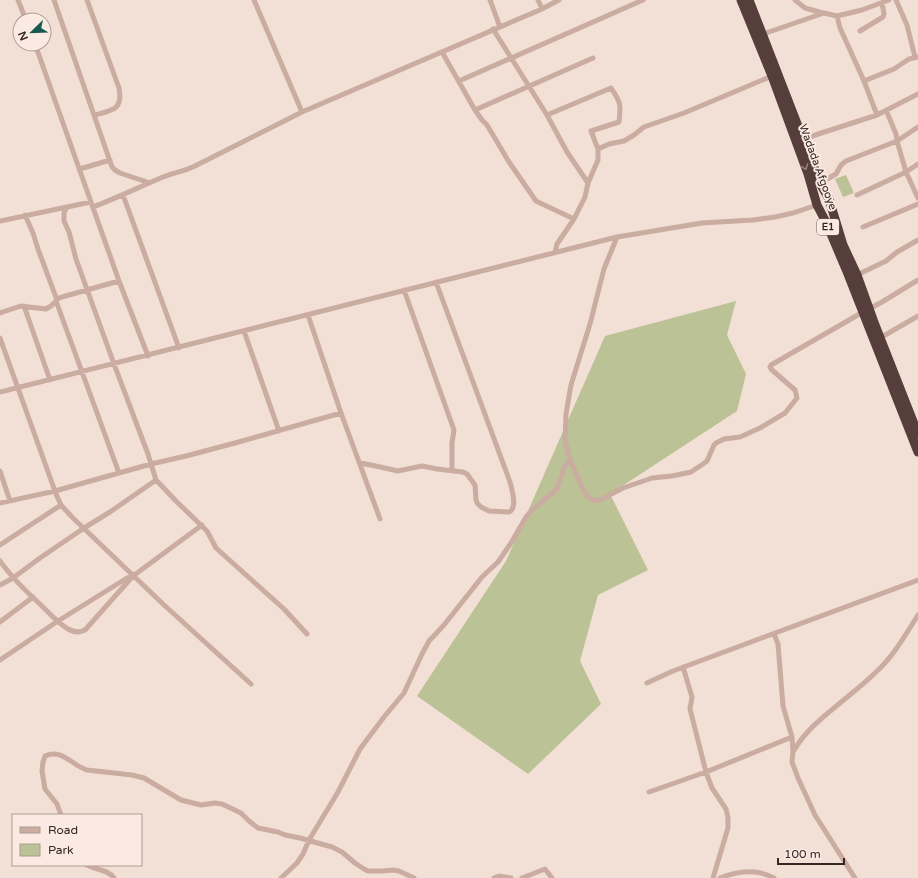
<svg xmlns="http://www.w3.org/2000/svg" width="918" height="878" font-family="'Varela Round',sans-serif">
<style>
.green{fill:#bbc295}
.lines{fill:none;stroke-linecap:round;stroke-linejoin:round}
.street{stroke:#cbaca1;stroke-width:5}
.highway{stroke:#563e3a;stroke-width:9}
.oneway{stroke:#98837d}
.labels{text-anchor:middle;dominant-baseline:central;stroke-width:4;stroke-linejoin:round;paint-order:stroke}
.shield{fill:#faeae1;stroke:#6f615d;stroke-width:1}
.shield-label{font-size:10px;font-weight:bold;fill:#342624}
.street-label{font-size:11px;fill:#342624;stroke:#faeae1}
</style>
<rect width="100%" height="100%" fill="#f2dfd5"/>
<path class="green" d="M846,175L854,193L843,197L835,179Z
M736,301L727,335L746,374L737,411L610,494L648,570L598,595L580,661L601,704L528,774L417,696L506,561L605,336Z"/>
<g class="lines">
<path class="street" d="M18,0L26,20
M54,0L112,167L115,170L120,173L150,183
M87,0L119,88C123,110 113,110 95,115
M254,0L302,112
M490,0L500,27
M538,0L542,9
M795,0L805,8L823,13
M896,0L907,25L915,57
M837,16L840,28L864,81
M493,29L547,115L567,152L588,183
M860,31L883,17L884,14L882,3
M763,34L824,13L837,16L862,10L889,0
M35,44L119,281L148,356
M442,52L475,110L482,120L487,125L509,162L536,201L574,219
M459,81L643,0
M475,110L593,58
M886,110L896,134L897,141
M547,115L611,88C621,102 621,106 619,122L591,131L598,149V160L588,183L585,197L574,219L557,244L555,252
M877,115L864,81L894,69L909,59L918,57
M803,139L877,115L918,94
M897,141L918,127
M598,149L609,144L624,141L634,135L644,127L684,113L772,76
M80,169L110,160
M820,183L836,174L841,165L846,161L897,141L906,172L918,198
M123,195L179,348
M857,195L906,172L918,164
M67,207L64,213V221L69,232L76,259L114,364L148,454L156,480L177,502L207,531L216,548L284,609L307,634
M93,207C117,198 139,187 163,177C173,173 185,171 195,166L302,112L542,9L559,0
M25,215L33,233L38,249L57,300
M0,221L91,202
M863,227L918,204
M617,237L604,269L590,324L571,385L566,414L565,440L570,460L584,492C588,498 592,502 600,500L623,488L652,478L672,476L691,472L703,464L707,461L714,445L716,443L724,439L740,437L760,428L785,413L797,398L795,390L772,370L770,367L771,365L863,312
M857,275L886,261L897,252L918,240
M404,290L454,430L452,443V471
M24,306L50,380
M869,309L882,302L918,280
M0,313L21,306L46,309L51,306L59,298L62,297L119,281
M308,315L341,413L380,519
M244,331L279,431
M0,338L56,494L61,505L73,518L163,604L251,684
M880,338L918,316
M0,392L617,237L702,223L753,220L775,217L793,213L817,205
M360,463L371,465L398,471L422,466L437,469L463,472L467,474L475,485L476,499L477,503L481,507L489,511L509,512C518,508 512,490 510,482L436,282
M0,471L10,501
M119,473L151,464L186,456L235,443L341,413
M0,503L55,491L119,473L56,301
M0,545L61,505
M0,561C12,578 27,592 42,606C50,614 58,623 68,629C73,632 79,633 85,630L133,576L202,525
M0,585L13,578L40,558L84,528L110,512L156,480
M0,622L33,597
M774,634L778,644L783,706L792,737L793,752L792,762L798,778L815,815L855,878
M0,660L58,621L127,578L132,576
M683,667L692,697L690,709L706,772L712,788L726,809L728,818V828L713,878
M647,683L673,671L918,580
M793,752C803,734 818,721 834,708C848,696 863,685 876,672C893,657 906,634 918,615
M649,792L706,772L792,737
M61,815L57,804L45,789L42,771L43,762L45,756C62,748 71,765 87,770L132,775L144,778L181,800L201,805L215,803L222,804L241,813L249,821L258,828L278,832L285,835L300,838L332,847L342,852L355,863L364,869L368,871H382L393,870L399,871L414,878
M87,865C95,870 108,869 114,878
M281,878L297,863L303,854L309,840L338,792L360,749L384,717L404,693L422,654L429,641L444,625L482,577L498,562L511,543L526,517L531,511L557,489L565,465L570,460
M494,878L499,876L511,878
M522,878L545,869L552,878
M720,878C732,873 748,870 761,873C765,874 770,876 774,878"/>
<path class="highway" d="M741,0L772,76L808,174L817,205L826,222L848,274L918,452
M749,0L820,183L829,199L843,245L857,275L875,325L918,434"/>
</g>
<defs><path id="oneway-chevron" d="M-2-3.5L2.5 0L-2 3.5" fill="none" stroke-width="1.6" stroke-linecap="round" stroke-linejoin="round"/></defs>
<use class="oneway" href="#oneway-chevron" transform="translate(805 167) rotate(70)"/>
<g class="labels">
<rect class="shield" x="817" y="219" width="22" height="16" rx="3"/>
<g class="shield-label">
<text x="828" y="227">E1</text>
</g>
<g class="street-label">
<text transform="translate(818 167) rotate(70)">Wadada Afgooye</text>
</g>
</g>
<rect x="12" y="814" width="130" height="52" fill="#faeae1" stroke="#ab9c95"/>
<rect x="20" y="827" width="20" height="6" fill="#cbaca1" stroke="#ab9c95"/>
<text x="48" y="834" font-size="12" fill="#342624">Road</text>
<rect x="20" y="844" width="20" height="12" fill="#bbc295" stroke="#ab9c95"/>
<text x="48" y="854" font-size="12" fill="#342624">Park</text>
<g transform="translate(32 32) rotate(247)"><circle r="19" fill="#faeae1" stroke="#ab9c95"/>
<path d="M0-3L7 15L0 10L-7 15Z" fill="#175850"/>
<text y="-6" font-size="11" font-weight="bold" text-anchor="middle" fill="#342624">N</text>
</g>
<path d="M778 858v6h66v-6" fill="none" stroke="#342624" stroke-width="2"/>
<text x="784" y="858" font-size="12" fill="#342624" stroke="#faeae1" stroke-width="3" paint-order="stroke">100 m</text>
</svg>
